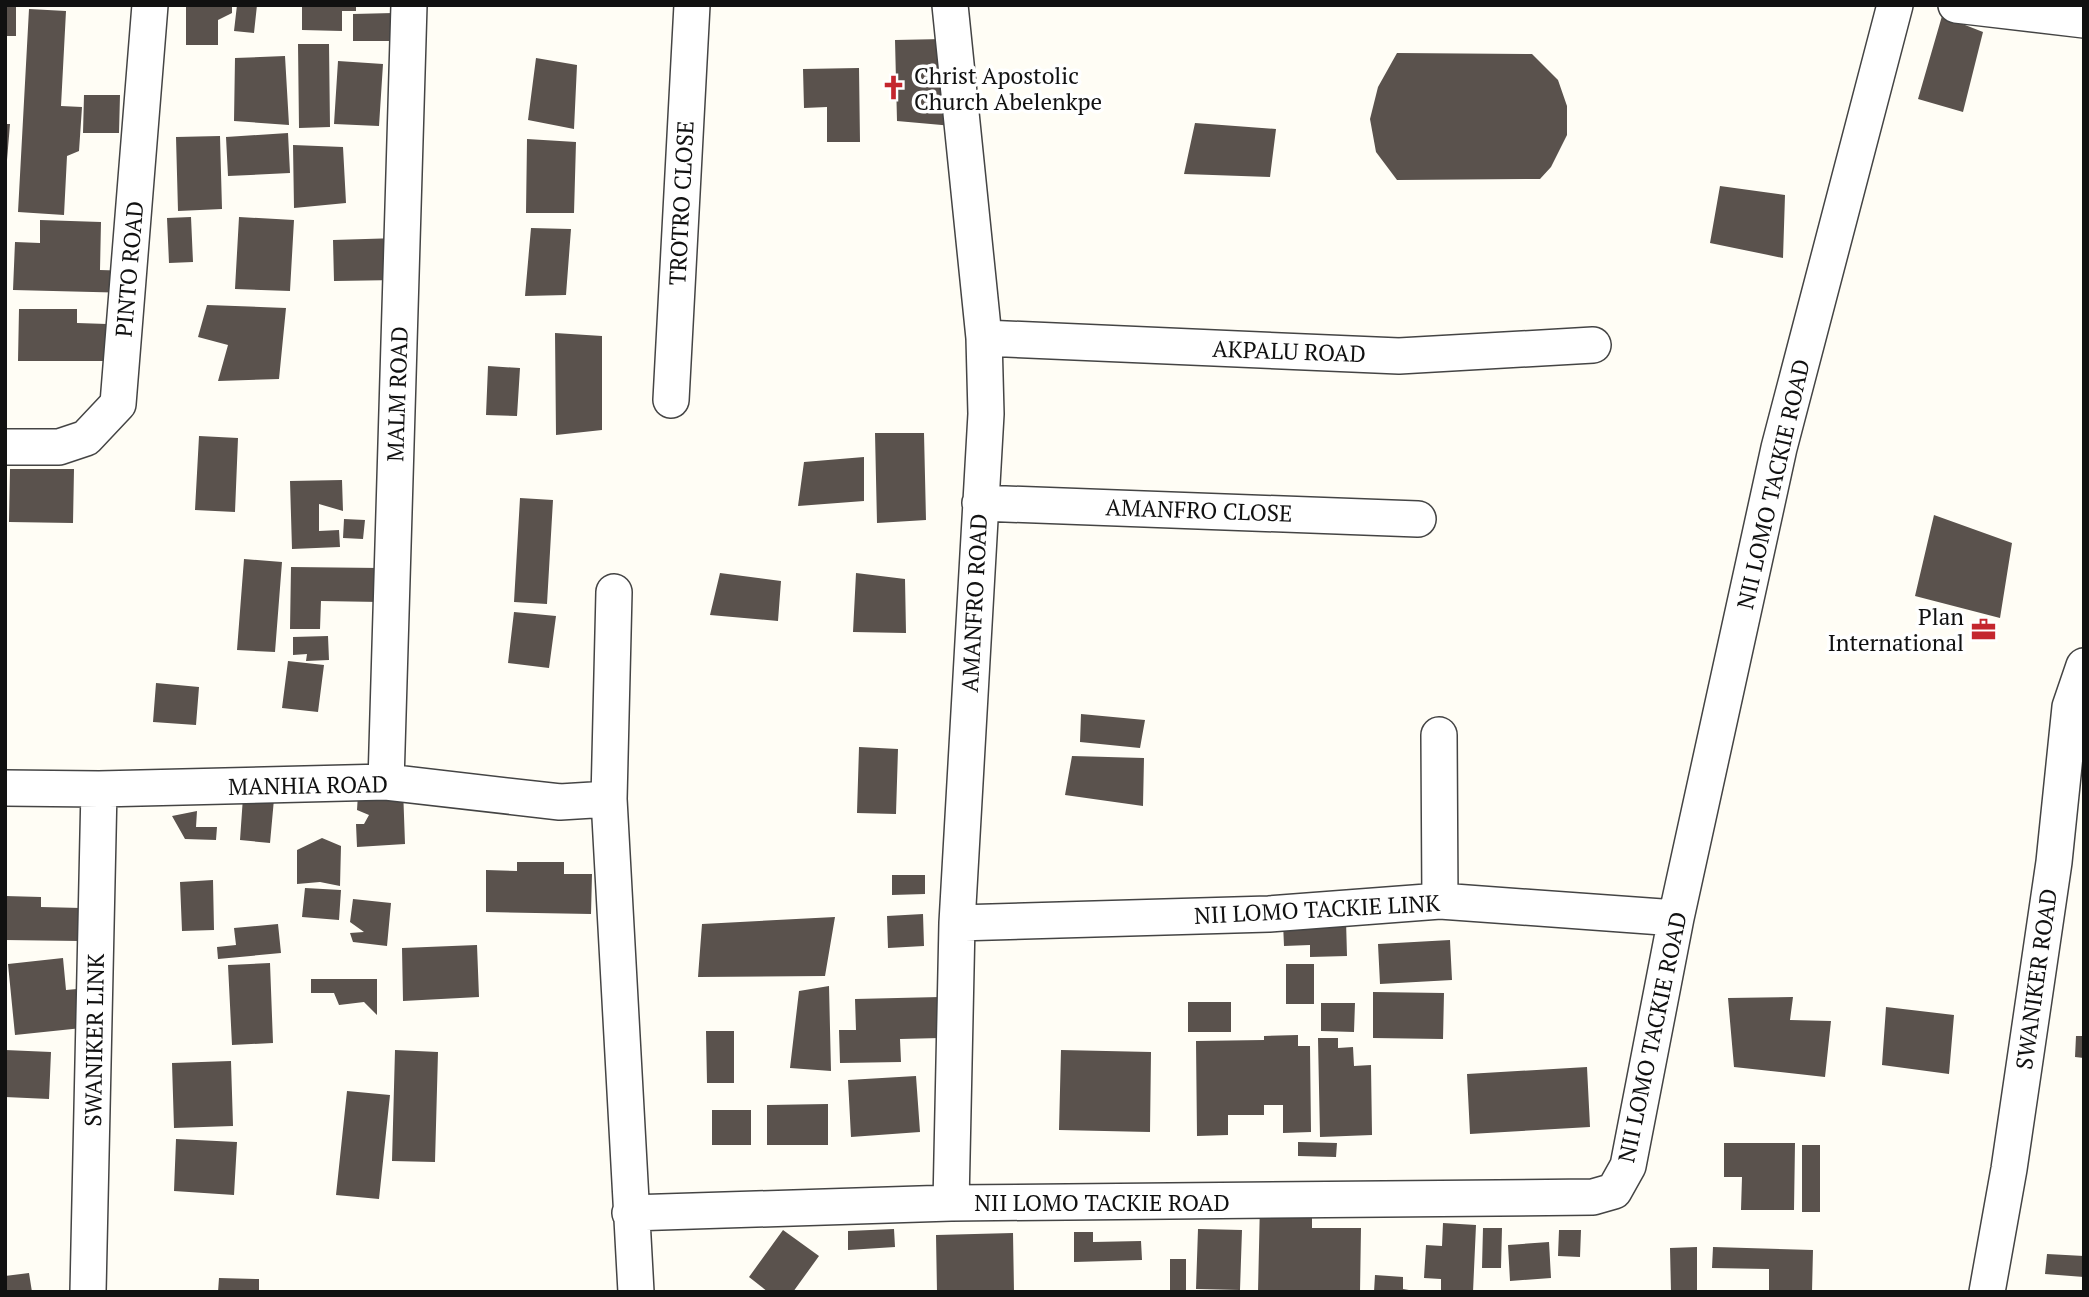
<svg xmlns="http://www.w3.org/2000/svg" width="2089" height="1297" font-family="'PT Serif',serif">
<style>
.building{fill:#5a524d}
.lines{fill:none;stroke-linecap:round;stroke-linejoin:round}
.minor-casing{stroke:#444;stroke-width:38}
.minor{stroke:#fff;stroke-width:35}
.labels{text-anchor:middle;dominant-baseline:central;stroke-width:7;stroke-linejoin:round;paint-order:stroke}
.poi-label{font-size:23px;fill:#111;stroke:#fff;text-anchor:start}
.street-label{font-size:23px;fill:#111;stroke:#fff}
</style>
<rect width="100%" height="100%" fill="#fffdf5"/>
<path class="building" d="M5,5H16V36H5Z
M186,5H232V13L218,20V45H186Z
M237,5H257L254,33L234,31Z
M302,5H356V11H342V31L302,30Z
M29,9L66,11L61,106L82,107L79,151L67,156L64,215L18,212Z
M393,13V41H353V14Z
M1942,16L1983,32L1963,112L1918,99Z
M943,39L953,126L897,121L895,40Z
M298,44H329L330,127L299,128Z
M1397,53L1532,54L1558,80L1567,106V135L1551,167L1540,179L1397,180L1376,152L1370,119L1378,87Z
M285,56L289,125L234,121L235,58Z
M536,58L577,65L574,129L528,120Z
M338,61L383,64L379,126L334,124Z
M859,68L860,142H827V107L804,108L803,69Z
M84,95H120L119,133H83Z
M1195,123L1276,129L1270,177L1184,174Z
M5,124H10L7,160H5Z
M288,133L290,173L228,176L226,137Z
M220,136L222,209L178,211L176,137Z
M527,139L576,142L574,213H526Z
M293,145L343,147L346,203L294,208Z
M1720,186L1785,195L1783,258L1710,243Z
M191,217L193,262L169,263L167,218Z
M239,217L294,220L290,291L235,289Z
M40,220L101,222L100,270L134,271L133,293L13,290L15,242L40,243Z
M531,228L571,229L566,295L525,296Z
M398,238V280L334,281L333,240Z
M207,305L286,308L279,379L218,381L228,345L198,337Z
M19,309H77V323L107,324V361H18Z
M555,333L602,336V430L556,435Z
M488,366L520,368L517,416L486,415Z
M875,433H924L926,520L877,523Z
M199,436L238,438L235,512L195,510Z
M864,457V501L798,506L804,462Z
M10,469H74L73,523L9,522Z
M342,480L343,511L319,504V531L339,530L340,547L292,549L290,481Z
M520,498L553,500L547,604L514,602Z
M1934,515L2012,543L2000,618L1915,596Z
M344,519L365,520L363,539L343,538Z
M244,559L282,562L275,652L237,650Z
M291,567L380,568V602L321,601L320,629H290Z
M720,573L781,581L778,621L710,615Z
M856,573L905,579L906,633L853,632Z
M514,612L556,616L549,668L508,663Z
M328,636L329,660L306,661L307,654L293,655V637Z
M288,661L324,665L318,712L282,708Z
M156,683L199,687L196,725L153,722Z
M1081,714L1145,720L1140,748L1080,742Z
M859,747L898,749L896,814L857,813Z
M1072,756L1144,758L1143,806L1065,795Z
M403,788L405,844L357,847L356,824H364L369,815L357,810L358,794Z
M243,797L274,799L270,843L240,840Z
M197,811L196,827H217L216,840L185,839L172,816Z
M322,838L341,846L340,886L320,882L297,884V850Z
M517,862H564V874H592L591,914L486,912V870L517,871Z
M892,875H925V894L892,895Z
M213,880L214,930L182,931L180,882Z
M305,888L341,890L339,920L302,917Z
M5,896L41,897V907L81,908L80,941L5,940Z
M353,899L391,903L387,946L353,942L350,933L364,932L350,922Z
M923,914L924,946L888,948L887,916Z
M835,917L825,976L698,977L702,924Z
M1346,920L1347,956L1310,957V945L1284,946L1283,923Z
M278,924L281,953L218,959L217,947L236,945L234,928Z
M1450,940L1452,980L1380,984L1378,944Z
M477,945L479,997L403,1001L402,948Z
M63,958L66,990L77,989L82,1028L15,1035L8,964Z
M270,963L273,1043L232,1045L228,965Z
M1286,964H1314V1004H1286Z
M311,979H377V1015L364,1002L339,1005L334,993H311Z
M829,986L831,1071L790,1068L799,991Z
M1373,992L1444,993L1443,1039L1373,1038Z
M940,997V1038L900,1039L901,1062L840,1063L839,1030H856L855,999Z
M1793,997L1790,1020L1831,1021L1825,1077L1734,1067L1728,998Z
M1188,1002H1231V1032H1188Z
M1321,1003H1355L1354,1032L1321,1031Z
M1886,1007L1954,1015L1949,1074L1882,1065Z
M706,1031H734V1083H707Z
M1298,1035V1046H1310L1311,1132L1283,1133V1105H1264V1115H1228V1135L1197,1136L1196,1041L1264,1040V1036Z
M2076,1036H2084V1058L2075,1057Z
M1318,1038H1338V1048L1353,1047L1354,1066L1371,1065L1372,1135L1320,1137Z
M5,1050L51,1052L49,1099L5,1097Z
M395,1050L438,1052L435,1162L392,1161Z
M1061,1050L1151,1052L1150,1132L1059,1130Z
M231,1061L233,1126L174,1128L172,1063Z
M1587,1067L1590,1127L1470,1134L1467,1074Z
M916,1076L920,1132L851,1137L848,1080Z
M347,1091L390,1095L379,1199L336,1195Z
M828,1104V1145H767V1105Z
M712,1110H751V1145H712Z
M176,1139L237,1142L234,1195L174,1191Z
M1298,1142L1337,1143L1336,1157L1298,1156Z
M1724,1143H1795L1794,1210H1741L1742,1177H1724Z
M1802,1145H1820V1212H1802Z
M1260,1203H1312V1228H1361L1360,1292H1258Z
M1443,1223L1476,1225L1473,1292H1441V1279L1424,1278L1426,1245L1442,1246Z
M1483,1228H1502L1501,1268H1482Z
M894,1229L895,1247L848,1250V1231Z
M1198,1229L1242,1230L1240,1290L1196,1289Z
M783,1230L819,1256L793,1292H768L749,1277Z
M1559,1230H1581L1580,1257L1558,1256Z
M1074,1232H1093V1242L1141,1241L1142,1260L1074,1262Z
M1013,1233L1014,1292H937L936,1235Z
M1549,1242L1551,1278L1510,1281L1508,1245Z
M1697,1247V1292H1671L1670,1248Z
M1713,1247L1813,1250L1812,1292H1769V1269L1712,1268Z
M2047,1254L2084,1256V1277L2045,1274Z
M1170,1259H1186V1292H1170Z
M29,1273L32,1292H5V1276Z
M1375,1275L1403,1277V1289L1421,1292H1374Z
M219,1278L259,1279V1292H218Z"/>
<g class="lines">
<defs>
<path id="minor" d="M950,5L984,338L986,414L957,923L951,1203
M1956,5L2084,20
M984,338L1399,356L1593,345
M671,400L692,5
M5,447H59L86,438L118,404L150,5
M980,503L1418,519
M614,592L609,799L636,1292
M1439,735L1440,901
M386,782L409,5
M5,788L99,789L386,782L560,802L609,799
M957,923L1269,914L1440,901L1676,918
M630,1213L951,1203L1593,1197L1614,1191L1628,1166L1676,918L1779,448L1895,5
M88,1292L99,789
M1987,1292L2009,1169L2054,862L2070,707L2084,666"/>
</defs>
<use href="#minor" class="minor-casing"/>
<use href="#minor" class="minor"/>
</g>
<defs>
<symbol id="church-bare" viewBox="-9 -9 18 18"><path d="M-1.2-6h2.4v3.5h3.3v2.4h-3.3V6h-2.4V-.1h-3.3v-2.4h3.3Z" fill="#c4262e" stroke="#fff" stroke-width="2.5" paint-order="stroke"/></symbol>
<symbol id="office-bare" viewBox="-9 -9 18 18"><path d="M-6-3h4V-5.5h4V-3h4V5H-6ZM-1-4.5V-3h2v-1.5ZM-6 0V1H6V0Z" fill="#c4262e" stroke="#fff" stroke-width="2.5" paint-order="stroke"/></symbol>
</defs>
<g fill-rule="evenodd">
<use href="#church-bare" x="876" y="70" width="35" height="35"/>
<use href="#office-bare" x="1966" y="612" width="35" height="35"/>
</g>
<g class="labels">
<g class="poi-label">
<text x="914" y="75">Christ Apostolic<tspan x="914" dy="26">Church Abelenkpe</tspan></text>
<text x="1964" y="616" text-anchor="end">Plan<tspan x="1964" dy="26">International</tspan></text>
</g>
<g class="street-label">
<text transform="translate(681 203) rotate(-87)">TROTRO CLOSE</text>
<text transform="translate(129 269) rotate(-85)">PINTO ROAD</text>
<text transform="translate(1289 351) rotate(2)">AKPALU ROAD</text>
<text transform="translate(397 394) rotate(-88)">MALM ROAD</text>
<text transform="translate(1773 484) rotate(-77)">NII LOMO TACKIE ROAD</text>
<text transform="translate(1199 510) rotate(2)">AMANFRO CLOSE</text>
<text transform="translate(974 603) rotate(-87)">AMANFRO ROAD</text>
<text transform="translate(308 785) rotate(-1)">MANHIA ROAD</text>
<text transform="translate(1317 909) rotate(-3)">NII LOMO TACKIE LINK</text>
<text transform="translate(2036 979) rotate(-82)">SWANIKER ROAD</text>
<text transform="translate(1652 1037) rotate(-78)">NII LOMO TACKIE ROAD</text>
<text transform="translate(94 1040) rotate(-89)">SWANIKER LINK</text>
<text x="1102" y="1202">NII LOMO TACKIE ROAD</text>
</g>
</g>
<rect width="2089" height="1297" fill="none" stroke="#111111" stroke-width="14"/>
</svg>
